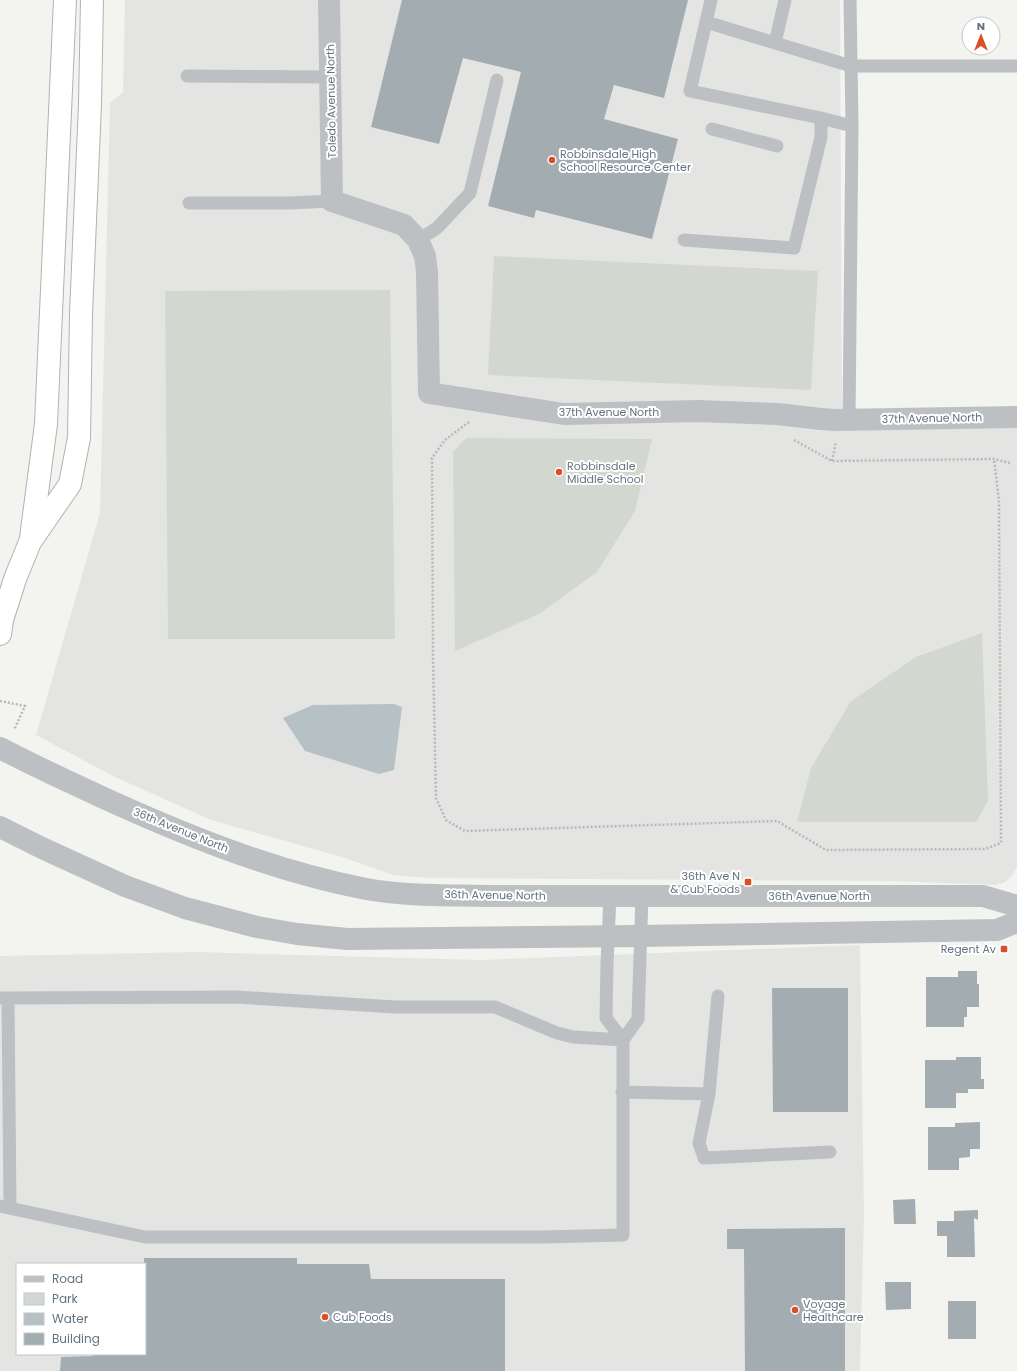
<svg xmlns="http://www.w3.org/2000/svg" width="1017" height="1371" font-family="Poppins,sans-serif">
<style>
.built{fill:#e4e5e3;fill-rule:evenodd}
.green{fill:#d2d8cf}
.water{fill:#b5c1c5}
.building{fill:#a3acb0}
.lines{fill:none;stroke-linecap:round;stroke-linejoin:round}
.motorway-casing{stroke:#afb3b6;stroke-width:24}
.path{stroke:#b6b9bb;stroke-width:2.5;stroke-dasharray:2 2;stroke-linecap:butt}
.service{stroke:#bcc0c3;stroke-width:13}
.minor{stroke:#bcc0c3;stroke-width:22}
.tertiary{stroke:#bcc0c3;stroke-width:22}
.motorway{stroke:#fff;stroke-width:22}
.poi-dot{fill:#db4f28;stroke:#fff;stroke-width:1.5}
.labels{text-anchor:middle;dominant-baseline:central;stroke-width:4;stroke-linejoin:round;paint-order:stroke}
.street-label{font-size:11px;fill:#63737f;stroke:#fff}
.poi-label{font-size:11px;fill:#63737f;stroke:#fff;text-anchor:start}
</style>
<rect width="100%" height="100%" fill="#f3f3ef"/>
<path class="built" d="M125,0H840L842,430L1017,427V867L1012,876L1005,882L996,885L893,881L429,878L393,875L342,857L211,820L113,776L36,735L100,513L110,103L123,92Z
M860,945L864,1214L860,1371H0V956L196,952L481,960ZM17,1264H145V1354H17Z"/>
<path class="green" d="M494,256L818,271L811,390L488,375Z
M390,290L395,639H168L165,291Z
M466,438L652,439L635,511L597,572L539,614L455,651L453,452Z
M982,633L988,801L976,822H797L811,768L851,701L916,657Z"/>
<path class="water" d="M394,704L402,707L394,770L379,774L305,751L283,718L313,705Z"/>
<path class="building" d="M402,0H688L664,98L614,85L604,119L678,139L652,239L536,210L534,218L488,206L521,72L463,58L439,144L371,127Z
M958,971H977V984H979V1007H967V1017H964V1027H926V977H958Z
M772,988H848V1112H773Z
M956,1057H981V1079H984V1089H968V1093H956V1108H925V1060H956Z
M980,1122V1149H970V1157L959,1158V1170H928V1127H955V1123Z
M915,1199L916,1224H894L893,1200Z
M978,1210V1220L974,1218L975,1257H947V1236H937V1221H954V1211Z
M845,1228V1371H745L744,1249H727V1229Z
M144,1258H297V1264H369L371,1279H505V1371H60L61,1357L93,1356V1354H145Z
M885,1282H911V1309L886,1310Z
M948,1301H976V1339H948Z"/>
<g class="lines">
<defs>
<path id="motorway" d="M31,538L46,424L65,0
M0,634L2,620L15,579L30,542L70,484L79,438L81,314L90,104L92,0"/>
</defs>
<use href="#motorway" class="motorway-casing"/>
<path class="path" d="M469,422L445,440L432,458L433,656L436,798L446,820L465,831L777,821L826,850L985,849L1001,843L999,501L994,459
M794,440L832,461L994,459L1010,463
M832,461L836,442
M0,701L25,706L14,730"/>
<path class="service" d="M711,0L690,91L821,118L852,126
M706,22L851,66H1017
M775,43L785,0
M187,76L330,77
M712,129L777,146
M189,203H290L332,201
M418,240L437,228L470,193L497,80
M684,240L794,248L821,137V118
M849,420L852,126L850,0
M610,895L607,964L606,1018L623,1040
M0,998L236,997L395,1007H495L557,1033L573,1037L623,1040
M8,998L10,1208
M622,1092L709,1094L699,1143L704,1158L830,1152
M709,1094L718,996
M0,1206L145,1237H544L623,1235V1040L638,1019L642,895"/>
<path class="minor" d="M329,0L332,201L404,225L418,240L425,256L427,272L429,393L564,414L698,411L777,414L821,419L836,420L1017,417"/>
<path class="tertiary" d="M0,748C38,768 78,786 117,804C197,840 279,872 366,889C405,896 446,895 486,896H983L1017,906
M0,827L42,848L125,886L185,908L257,927L297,934L347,939L640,936L997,930L1017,922"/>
<use href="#motorway" class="motorway"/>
</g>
<g class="poi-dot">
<circle cx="552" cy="160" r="4"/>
<circle cx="559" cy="472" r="4"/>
<rect x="744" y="878" width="8" height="8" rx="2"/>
<rect x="1000" y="945" width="8" height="8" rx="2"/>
<circle cx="795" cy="1310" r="4"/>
<circle cx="325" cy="1317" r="4"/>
</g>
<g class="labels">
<g class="street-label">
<text transform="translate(331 101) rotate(-91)">Toledo Avenue North</text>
<text x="609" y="412">37th Avenue North</text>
<text transform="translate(932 418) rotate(-1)">37th Avenue North</text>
<text transform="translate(181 830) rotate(22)">36th Avenue North</text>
<text transform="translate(495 895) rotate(1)">36th Avenue North</text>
<text x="819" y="896">36th Avenue North</text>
</g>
<g class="poi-label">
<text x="560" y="154">Robbinsdale High<tspan x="560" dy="13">School Resource Center</tspan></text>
<text x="567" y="466">Robbinsdale<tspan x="567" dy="13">Middle School</tspan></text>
<text x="740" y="876" text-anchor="end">36th Ave N<tspan x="740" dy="13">&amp; Cub Foods</tspan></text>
<text x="996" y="949" text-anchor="end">Regent Av</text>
<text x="803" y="1304">Voyage<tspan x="803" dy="13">Healthcare</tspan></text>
<text x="333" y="1317">Cub Foods</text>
</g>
</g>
<rect x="16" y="1263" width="130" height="92" fill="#ffffff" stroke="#c1c7cc"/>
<rect x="24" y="1276" width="20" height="6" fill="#bcc0c3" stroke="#c1c7cc"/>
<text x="52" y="1283" font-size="12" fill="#63737f">Road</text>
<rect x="24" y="1293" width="20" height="12" fill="#d2d8cf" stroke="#c1c7cc"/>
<text x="52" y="1303" font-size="12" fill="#63737f">Park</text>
<rect x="24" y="1313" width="20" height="12" fill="#b5c1c5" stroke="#c1c7cc"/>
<text x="52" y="1323" font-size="12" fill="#63737f">Water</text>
<rect x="24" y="1333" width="20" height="12" fill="#a3acb0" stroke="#c1c7cc"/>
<text x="52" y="1343" font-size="12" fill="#63737f">Building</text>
<g transform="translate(981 36)"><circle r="19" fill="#ffffff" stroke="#c1c7cc"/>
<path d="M0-3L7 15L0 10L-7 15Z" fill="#db4f28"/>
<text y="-6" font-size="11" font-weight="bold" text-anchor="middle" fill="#63737f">N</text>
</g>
</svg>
